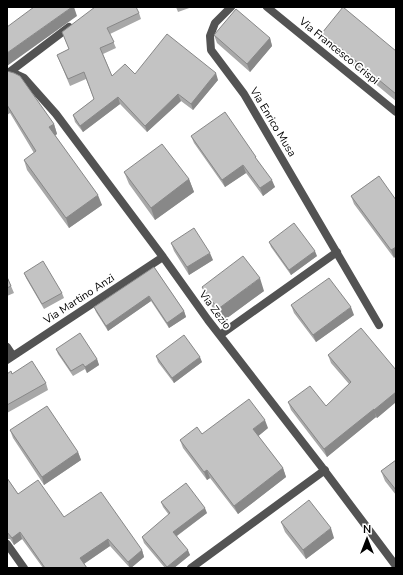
<svg xmlns="http://www.w3.org/2000/svg" width="403" height="575" font-family="'Nunito Sans',sans-serif">
<style>
.lines{fill:none;stroke-linecap:round;stroke-linejoin:round}
.minor{stroke:#535353;stroke-width:8}
.wall{fill:#a8a8a8}
.shaded-wall{fill:#888}
.building{fill:#c3c3c3;stroke:#888}
.labels{text-anchor:middle;dominant-baseline:central;stroke-width:3.5;stroke-linejoin:round;paint-order:stroke}
.street-label{font-size:11px;fill:#000;stroke:#fff}
</style>
<rect width="100%" height="100%" fill="#fff"/>
<g class="lines">
<path class="minor" d="M231,7L215,23L210,36L211,50L244,94L379,325
M267,7L396,112
M11,72L24,78L56,114L163,257L208,320L321,466L396,566
M7,74L69,27
M220,335L337,252
M7,347L13,356
M7,360L163,257
M7,544L24,568
M191,568L325,470"/>
</g>
<path class="wall" d="M176,7H192L178,12Z
M139,13L141,19L110,34L116,48L103,54L112,76L135,74L218,80L193,110L181,101L147,132L120,104L83,132L75,122L73,115L94,99L86,79L70,86L57,55L69,49L62,32Z
M322,33L396,51V101L325,42Z
M214,35L270,38L272,46L250,72L217,43Z
M7,71L54,124L57,134L55,135L102,205L69,228L27,170L24,160L34,153L10,113L7,115Z
M191,136L257,160L275,187L263,196L246,173L225,187L194,143Z
M124,172L189,179L194,192L155,220L129,184Z
M379,176L394,258L354,204L351,196Z
M269,242L317,256L291,275L271,247Z
M171,243L213,260L189,275L174,251Z
M154,267L184,311L186,317L169,328L151,301L108,331L96,312L94,307Z
M24,273L62,293L64,298L44,309L26,278Z
M7,277L11,286L14,293L7,296Z
M202,287L264,291L223,321L206,299Z
M291,305L354,315L316,342L294,313Z
M56,349L97,359L99,365L87,373L85,369L73,376L58,354Z
M328,355L396,370V402L377,418L376,417L327,457L291,410L288,402L326,406L349,384L331,363Z
M156,356L202,362L174,383L158,362Z
M7,374H12L46,383L48,390L7,413Z
M268,428L258,436L283,468L286,477L238,514L210,478L207,480L183,448L180,440L202,434Z
M10,430L78,452L81,460L44,485L13,438Z
M396,460V495L385,481L381,471Z
M7,478L18,494L64,517L142,550L144,557L131,568H130L110,546L84,564L87,568H43L22,539L14,545L10,539H7Z
M161,502L207,513L177,536L190,555L174,568H165L144,543L142,537L169,515L163,507Z
M281,522L334,538L306,559L285,532Z"/>
<path class="shaded-wall" d="M72,7H74L77,16L7,66V53Z
M270,38L272,46L250,72L247,64Z
M216,73L218,80L193,110L191,104Z
M178,94L181,101L147,132L145,126Z
M118,97L120,104L83,132L80,126Z
M54,124L57,134L53,137L49,127Z
M243,165L246,173L225,187L222,180Z
M189,179L194,192L155,220L151,208Z
M272,180L275,187L263,196L260,188Z
M98,195L102,205L69,228L66,218Z
M396,247V256L394,258L391,250Z
M315,251L317,256L291,275L289,270Z
M210,253L213,260L189,275L187,267Z
M260,278L264,291L223,321L218,309Z
M149,296L151,301L108,331L106,326Z
M351,307L354,315L316,342L313,335Z
M184,311L186,317L169,328L167,323Z
M200,357L202,362L174,383L172,378Z
M97,359L99,365L87,373L85,367Z
M396,392V402L377,418L374,410Z
M374,409L376,417L327,457L324,449Z
M265,420L268,428L256,438L253,429Z
M78,452L81,460L44,485L42,477Z
M283,468L286,477L238,514L234,506Z
M207,470L210,478L207,480L204,472Z
M205,508L207,513L175,537L173,532Z
M331,528L334,538L306,559L303,550Z
M20,532L22,539L14,545L12,538Z
M108,539L110,546L82,565L80,558Z
M142,550L144,557L131,568H130L128,562Z
M188,550L190,555L174,568H167V567Z"/>
<path class="building" d="M34,7H72L7,53V27Z
M95,7H136L139,13L107,28L114,42L100,48L112,76L125,64L135,74L167,34L216,73L191,104L178,94L145,126L118,97L80,126L73,115L94,99L84,72L68,79L57,55L69,49L62,32Z
M343,7L396,51V94L322,33Z
M236,9L270,38L247,64L214,35Z
M7,71L14,73L20,76L54,124L49,127L98,195L66,218L24,160L36,151L7,105Z
M225,112L256,157H255L272,180L260,188L243,165L222,180L191,136Z
M162,144L189,179L151,208L124,172Z
M379,176L396,200V247L391,250L351,196Z
M294,223L315,251L289,270L269,242Z
M194,228L210,253L187,267L171,243Z
M243,256L260,278L218,309L202,287Z
M43,261L62,293L42,304L24,273Z
M154,267L184,311L167,323L149,296L106,326L94,307Z
M7,277L11,286L7,288Z
M329,278L351,307L313,335L291,305Z
M361,328L396,370V392L374,410V409L324,449L288,402L310,386L326,406L351,382L328,355Z
M80,333L97,359L85,367L83,364L71,371L56,349Z
M184,335L200,357L172,378L156,356Z
M32,361L46,383L7,405V374L11,371L12,374Z
M249,399L265,420L253,429L283,468L234,506L207,470L204,472L180,440L197,427L202,434Z
M47,406L78,452L42,477L10,430Z
M396,460V490L381,471Z
M7,478L18,494L38,480L64,517L101,492L142,550L128,562L108,539L80,558L87,568H45L20,532L12,538L7,532Z
M186,483L205,508L173,532L188,550L167,567L142,537L170,513L161,502Z
M309,500L331,528L303,550L281,522Z"/>
<g class="labels">
<g class="street-label">
<text transform="translate(339 51) rotate(39)">Via Francesco Crispi</text>
<text transform="translate(273 122) rotate(59)">Via Enrico Musa</text>
<text transform="translate(79 299) rotate(-33)">Via Martino Anzi</text>
<text transform="translate(215 310) rotate(53)">Via Zezio</text>
</g>
</g>
<rect width="403" height="575" fill="none" stroke="#000000" stroke-width="16"/>
<g transform="translate(367 539)" stroke="#ffffff" stroke-width="3" paint-order="stroke">
<path d="M0-3L7 15L0 10L-7 15Z" fill="#000000"/>
<text y="-6" font-size="11" font-weight="bold" text-anchor="middle" fill="#000000">N</text>
</g>
</svg>
